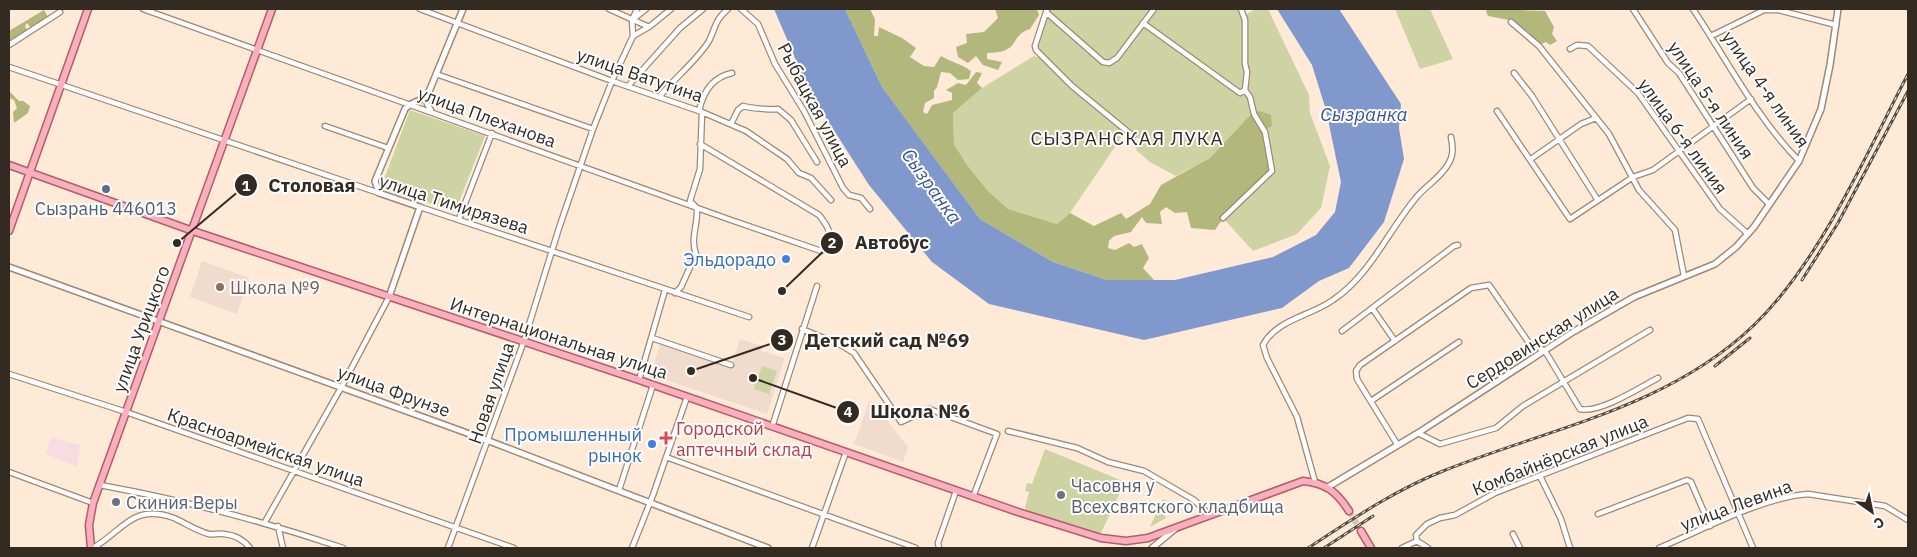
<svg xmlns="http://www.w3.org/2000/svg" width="1917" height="557" font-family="'IBM Plex Sans',sans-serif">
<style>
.industrial{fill:#f7dce1}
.education{fill:#f0dbcd}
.green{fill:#ced3a3}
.forest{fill:#b2b77b}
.water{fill:#8098cb}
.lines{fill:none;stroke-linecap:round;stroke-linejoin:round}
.primary-tunnel{stroke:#d5c4b3;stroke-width:6;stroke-dasharray:6 3;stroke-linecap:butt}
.minor-casing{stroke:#9f8873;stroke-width:7}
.tertiary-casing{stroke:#9f8873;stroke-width:8}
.primary-casing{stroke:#b15d6a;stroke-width:9}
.minor{stroke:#fff;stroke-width:4.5}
.tertiary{stroke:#fff;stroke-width:5}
.primary{stroke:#f9afbd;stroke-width:6}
.rail-casing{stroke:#584d42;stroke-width:3}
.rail{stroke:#fff;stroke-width:1;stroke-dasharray:4;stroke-linecap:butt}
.service-dot{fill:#5c6f8a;stroke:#fff;stroke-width:2}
.shop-dot{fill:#3f7fe0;stroke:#fff;stroke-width:2}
.education-dot{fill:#8d6e63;stroke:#fff;stroke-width:2}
.health-dot{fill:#e0444e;stroke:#fff;stroke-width:2}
.worship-dot{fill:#6b7280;stroke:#fff;stroke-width:2}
.labels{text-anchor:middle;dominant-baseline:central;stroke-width:4;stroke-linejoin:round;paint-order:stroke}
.street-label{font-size:18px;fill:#332a21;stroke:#fff}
.service-label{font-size:18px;fill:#4e5e75;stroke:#fff}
.shop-label{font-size:18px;fill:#366cbe;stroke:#fff;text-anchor:end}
.education-label{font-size:18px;fill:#785e54;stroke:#fff;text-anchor:start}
.health-label{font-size:18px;fill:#be3a42;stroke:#fff;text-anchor:start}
.worship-label{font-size:18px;fill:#5b616d;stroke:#fff;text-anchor:start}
.water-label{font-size:19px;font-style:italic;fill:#385494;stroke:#fff}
.neighbourhood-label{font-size:19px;letter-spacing:1px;fill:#332a21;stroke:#fff}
.leader{fill:none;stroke:#332a21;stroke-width:2}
.callout-dot{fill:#332a21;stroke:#fff;stroke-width:2}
.mark-label{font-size:15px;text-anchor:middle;font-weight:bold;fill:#fff}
.callout-label{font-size:19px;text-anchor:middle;font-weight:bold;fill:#332a21;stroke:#fff;stroke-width:4;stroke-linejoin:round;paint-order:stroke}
</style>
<rect width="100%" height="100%" fill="#feead7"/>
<path class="industrial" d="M51,437L80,445L77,467L46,454Z"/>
<path class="education" d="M202,261L249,278L237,314L190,297Z
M740,339L762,346L761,351L785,358L767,414L651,375L660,344L731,367Z
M869,402L874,404L908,447L903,462L854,444Z"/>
<path class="green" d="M1047,9H1241L1243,16L1256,9H1268L1309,95L1310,113L1330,166L1321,208L1297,234L1253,251L1223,218L1251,114L1210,158L1176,176L1150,162L1136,150L1140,140L1127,129L1070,213L1057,224L1008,209L988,191L967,165L954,144L953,113L982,88L1034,56L1043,59L1036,50Z
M1395,9H1430L1453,59L1420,69Z
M410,110L485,136L457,207L450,210L381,187Z
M762,366L777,371L769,394L754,389Z
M1045,449L1125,482L1100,535L1026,510L1025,507L1029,492L1025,491L1027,483L1032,484Z
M1163,499L1183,509L1174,514L1170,508L1162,512L1166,518L1150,527Z"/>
<path class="forest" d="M845,9H870L875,19L874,36H878L879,27L902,38L916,48L910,57L924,66L934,67L941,56C951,62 962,64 971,71L969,79L958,80L950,73L941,72L937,87L934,91V98L925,103L923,112L927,114L932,105L952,100V93L946,90L958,83L966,85L976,72L982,73L977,83L982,88L953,113L954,144L967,165L988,191L1008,209L1057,224L1070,213L1094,226L1121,213L1126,219L1150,204L1161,185L1210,158L1251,114L1259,111L1271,115L1272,126L1264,130L1272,171L1223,218L1215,230L1191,228L1187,212L1175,213L1166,207L1160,212L1162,224L1146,223L1142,217L1131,232L1114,236L1109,241L1108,248L1115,250L1129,243L1134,247L1142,244L1149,258L1143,268L1154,280H1107L1053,262L980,219L882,87Z
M995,9H1037L1039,15L1030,29C1008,36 1022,53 987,53V59L1002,62L998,70L983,65L976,56L968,63L958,57L956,47L967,43L966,34L984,32L998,18Z
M1488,9L1545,11L1554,27L1552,34L1557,41L1550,45L1546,42L1541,44L1533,39L1528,31L1525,33L1509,20L1488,16L1486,11Z
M44,10L48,17L34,27H30L27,23L25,26L27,30L9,41V31Z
M9,91L19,101H23L30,106L28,113L14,123L13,112L17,108L14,100L9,98Z"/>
<path class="water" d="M774,9H845L882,87L980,219L1053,262L1107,280H1175L1273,257L1316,235L1335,212L1341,182L1326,110L1312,65L1277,9H1339L1401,104L1399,128L1404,159L1384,222L1349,268L1319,281L1282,308L1144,340L989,304L932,262L869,185L810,93Z"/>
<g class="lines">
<path class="primary-tunnel" d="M1349,511L1361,531"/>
<defs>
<path id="minor" d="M143,9L728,219L821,251C838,242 828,226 819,215L700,144
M420,9L612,81L702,112L746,131L787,159L799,173L811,178L831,200
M609,9L649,27L671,9
M741,9L758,24L775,64L804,111L843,188L849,195L861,198L870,209
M1047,9L1035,46L1036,50L1072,86L1133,136
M1633,9L1668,63L1679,73L1753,188L1769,204
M1693,9C1727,60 1756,117 1799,161
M1046,12L1103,62L1109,63L1117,58L1154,9
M633,18L637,9
M632,20L646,9
M1511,22L1539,46L1609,134L1639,190L1675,230L1684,276
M1143,23L1240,93L1245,90
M633,36L647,28
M1711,36L1764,10H1778L1836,25
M9,45L60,12
M1570,49L1577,45L1588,46L1638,93L1720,209L1748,234
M9,67L379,193
M1514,73L1532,96L1597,199
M436,74L593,129
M629,85L680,28L703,9
M428,94L427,104L431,110
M660,96C673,80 700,57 709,41C716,27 714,21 728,9
M699,111C703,92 713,77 732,73
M1497,111L1570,219L1633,177L1653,170L1751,99
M731,124L738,110L743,106C749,108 772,110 778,109L791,120L817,162
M325,126L388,148
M1531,159L1581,124L1596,118
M420,207L749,317
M1223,218L1272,171L1265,132L1254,114L1250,97L1245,90L1247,72L1245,64V20L1241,9
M459,219L492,133
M675,293L681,287L696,254C690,239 698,225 697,208L690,201L700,169L702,112
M1372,308L1395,341
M802,329L843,346L854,353L901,422L929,409L997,434L973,497
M1342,331L1454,246L1458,245
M652,338L731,365
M9,374L126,412L514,548
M639,380L665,290
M1371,401L1459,342
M772,427L817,286
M1008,431L1077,448L1108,462L1144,471L1194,500L1210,515
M1418,433L1440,444L1496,428L1523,406L1650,330
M1397,444L1357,379L1356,371L1360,365L1471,288L1489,285L1529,343L1545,351L1580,409C1599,414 1641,387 1658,378
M666,457L916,548
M9,472L93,503
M1540,476L1561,519L1570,548
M1315,482L1297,417L1267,358L1263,345C1277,319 1311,316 1333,300C1370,275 1387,233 1415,199C1424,187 1438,180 1447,166C1454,156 1453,148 1451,137
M100,485C183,500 263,521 343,548
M619,490L653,385
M1598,514L1687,480L1691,482L1710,526
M265,522L342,386L389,297
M278,526L283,548
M1513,534L1520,548
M1417,541L1416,535L1427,524L1440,518L1455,515L1495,493L1688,418L1698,419L1753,548
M1417,541L1428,548
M93,548C123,531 132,503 174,518C185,523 197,531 209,534C213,535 219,533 224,534C234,535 244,540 250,548
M448,548L524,341L559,228L593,129L612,81L633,36L632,20
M632,548L653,495L687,397
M812,548L846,452
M939,548L938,543L956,491
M1402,548L1417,541
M1659,548C1702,530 1763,497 1808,494L1885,506L1908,520"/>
<path id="tertiary" d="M9,267L489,441L768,548
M389,297L420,207L379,193L375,181L405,109C411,101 422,102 428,94L463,9
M1328,487L1418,433L1573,332L1634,297L1715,264L1736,247L1754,227L1799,161L1821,109L1830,65L1838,9
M1152,548L1175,529"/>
<path id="primary" d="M9,165L193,231L639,380L1018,512L1101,538L1126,541L1148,538L1303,481C1326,483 1337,492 1349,511
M9,231L88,9
M1361,531L1371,548
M91,548L89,525L93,503L272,9"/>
</defs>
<use href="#minor" class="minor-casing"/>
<use href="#tertiary" class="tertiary-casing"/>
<use href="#primary" class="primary-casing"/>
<use href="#minor" class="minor"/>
<use href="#tertiary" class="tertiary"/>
<use href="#primary" class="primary"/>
<defs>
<path id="rail" d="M1802,280L1838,223L1908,91
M1715,366L1750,338
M1308,548C1351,520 1395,490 1443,471C1550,428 1667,408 1753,326C1820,262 1865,156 1908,74
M1324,548L1373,516"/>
</defs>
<use href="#rail" class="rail-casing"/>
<use href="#rail" class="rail"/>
</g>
<circle class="service-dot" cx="106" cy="189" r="5"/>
<g class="shop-dot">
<circle cx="786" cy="259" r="5"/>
<circle cx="652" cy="444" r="5"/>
</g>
<circle class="education-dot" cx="220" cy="287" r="5"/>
<path class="health-dot" d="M663.5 430.5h5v5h5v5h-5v5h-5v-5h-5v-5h5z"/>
<g class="worship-dot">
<circle cx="1061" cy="495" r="5"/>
<circle cx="116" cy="502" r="5"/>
</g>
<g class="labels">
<g class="street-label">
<text transform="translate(640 75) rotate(19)">улица Ватутина</text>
<text transform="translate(1766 89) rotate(55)">улица 4-я линия</text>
<text transform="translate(1711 100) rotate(56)">улица 5-я линия</text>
<text transform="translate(815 105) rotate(62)">Рыбацкая улица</text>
<text transform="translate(487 117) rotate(20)">улица Плеханова</text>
<text transform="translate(1683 136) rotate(54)">улица 6-я линия</text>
<text transform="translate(454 204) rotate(18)">улица Тимирязева</text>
<text transform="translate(141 329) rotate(-70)">улица Урицкого</text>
<text transform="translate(559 338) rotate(18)">Интернациональная улица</text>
<text transform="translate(1542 338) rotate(-32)">Сердовинская улица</text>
<text transform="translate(394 391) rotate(20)">улица Фрунзе</text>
<text transform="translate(491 393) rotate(-71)">Новая улица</text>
<text transform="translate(266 447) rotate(19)">Красноармейская улица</text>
<text transform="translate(1560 455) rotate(-22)">Комбайнёрская улица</text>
<text transform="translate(1736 505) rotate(-20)">улица Левина</text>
</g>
<g class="service-label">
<text x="106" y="208">Сызрань 446013</text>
</g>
<g class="shop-label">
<text x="776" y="259">Эльдорадо</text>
<text x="642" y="434">Промышленный<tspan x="642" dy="21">рынок</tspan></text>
</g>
<g class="education-label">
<text x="230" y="287">Школа №9</text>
</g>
<g class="health-label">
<text x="676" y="428">Городской<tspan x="676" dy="21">аптечный склад</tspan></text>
</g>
<g class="worship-label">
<text x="1071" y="485">Часовня у<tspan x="1071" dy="21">Всехсвятского кладбища</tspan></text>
<text x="126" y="502">Скиния Веры</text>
</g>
<g class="water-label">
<text x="1364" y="114">Сызранка</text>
<text transform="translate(932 186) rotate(54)">Сызранка</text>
</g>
<g class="neighbourhood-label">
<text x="1127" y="138">СЫЗРАНСКАЯ ЛУКА</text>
</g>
</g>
<path class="leader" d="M177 243L246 185M782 291L832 243M691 371L782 340M753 378L848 412"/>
<g class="callout-dot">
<circle cx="177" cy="243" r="5"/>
<circle cx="782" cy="291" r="5"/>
<circle cx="691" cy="371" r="5"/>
<circle cx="753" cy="378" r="5"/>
<circle cx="246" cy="185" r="12"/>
<circle cx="832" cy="243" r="12"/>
<circle cx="782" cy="340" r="12"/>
<circle cx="848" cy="412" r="12"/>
</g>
<g class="mark-label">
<text x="246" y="191">1</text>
<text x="832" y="248">2</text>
<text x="782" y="345">3</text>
<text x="848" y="417">4</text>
</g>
<g class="callout-label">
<text x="312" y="192">Столовая</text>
<text x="892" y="249">Автобус</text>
<text x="887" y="347">Детский сад №69</text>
<text x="920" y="418">Школа №6</text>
</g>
<rect width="1917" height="557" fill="none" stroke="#332a21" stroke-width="20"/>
<g transform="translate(1872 512) rotate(147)" stroke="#ffffff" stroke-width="4" paint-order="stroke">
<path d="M0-4L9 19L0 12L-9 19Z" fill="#332a21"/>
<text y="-8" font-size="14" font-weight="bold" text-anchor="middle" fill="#332a21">С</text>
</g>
</svg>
